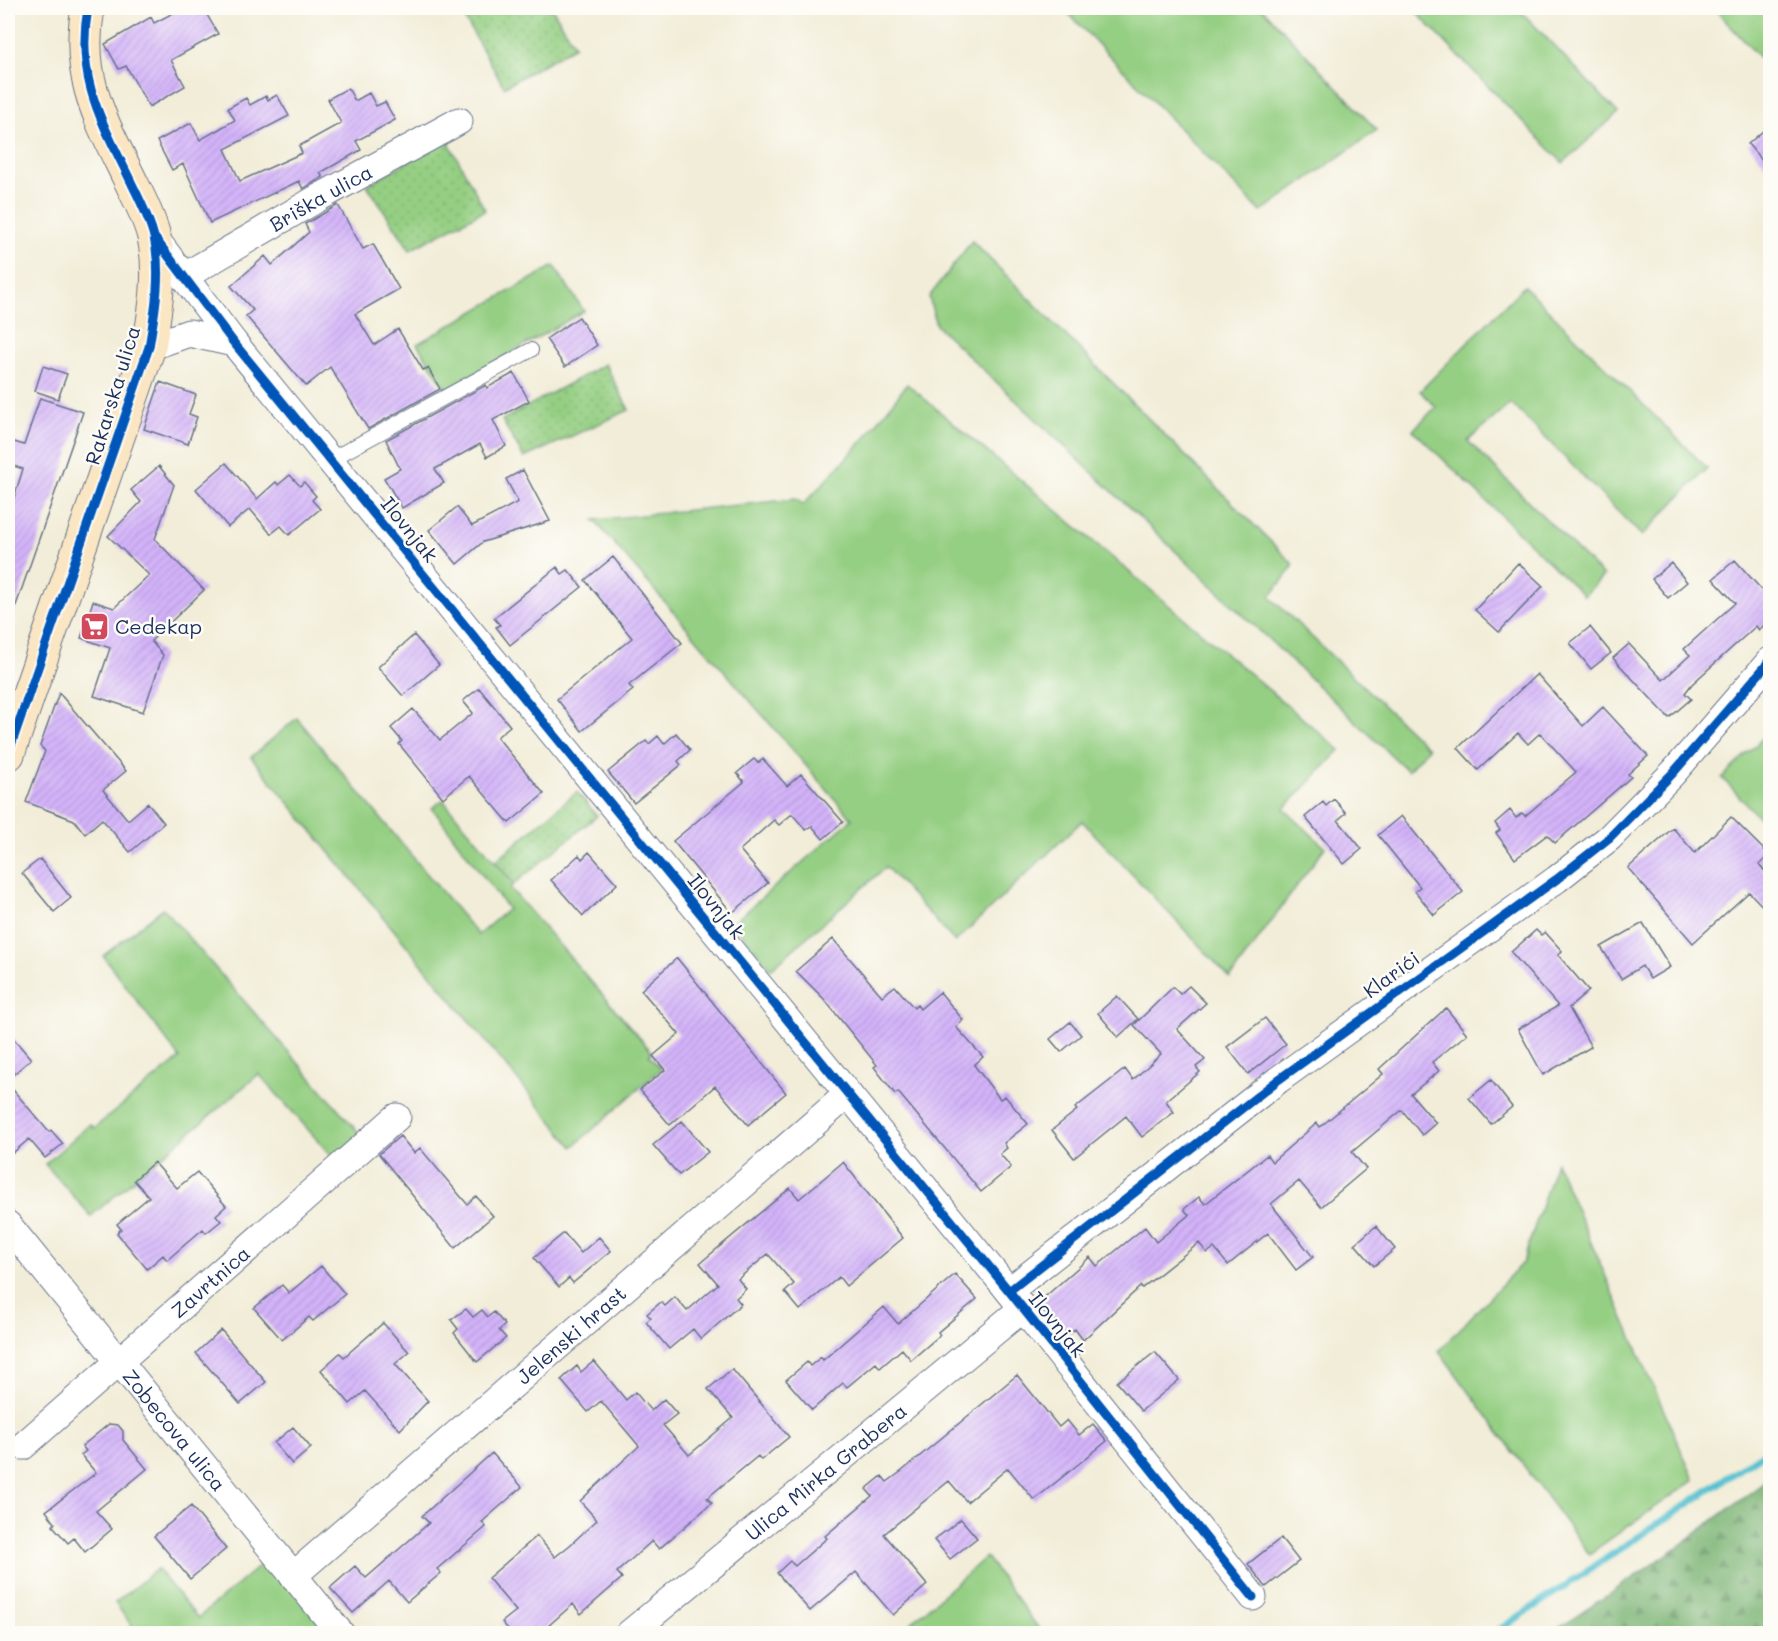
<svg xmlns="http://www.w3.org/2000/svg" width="1778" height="1641" font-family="Mali,sans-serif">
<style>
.grass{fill:#95cf83;stroke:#587f70;stroke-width:1.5}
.forest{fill:url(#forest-firs);stroke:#4a7068;stroke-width:1.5}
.park{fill:url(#park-dots);stroke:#587f70;stroke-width:1.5}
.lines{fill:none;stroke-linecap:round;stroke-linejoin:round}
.stream{stroke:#55c0d0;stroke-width:7}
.building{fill:url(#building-hatch)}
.service-casing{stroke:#667289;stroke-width:16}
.minor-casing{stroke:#667289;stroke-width:29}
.secondary-casing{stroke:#667289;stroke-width:35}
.service{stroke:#fff;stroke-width:14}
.minor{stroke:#fff;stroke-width:27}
.secondary{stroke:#fbe6c4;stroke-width:33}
.cycleway-casing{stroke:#fdfcf7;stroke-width:13}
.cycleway{stroke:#0057b8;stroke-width:9}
.labels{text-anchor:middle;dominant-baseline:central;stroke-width:5;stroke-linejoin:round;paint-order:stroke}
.street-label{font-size:20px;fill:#1b2f5e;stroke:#fdfcf7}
.poi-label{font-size:20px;fill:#1b2f5e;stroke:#fdfcf7;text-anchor:start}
</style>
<defs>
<pattern id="forest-firs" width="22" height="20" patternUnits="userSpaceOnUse" patternTransform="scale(1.5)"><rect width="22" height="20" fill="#78b271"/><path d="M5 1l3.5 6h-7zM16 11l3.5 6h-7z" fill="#629160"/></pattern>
<pattern id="park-dots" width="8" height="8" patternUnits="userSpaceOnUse" patternTransform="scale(1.5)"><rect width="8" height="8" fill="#95cf83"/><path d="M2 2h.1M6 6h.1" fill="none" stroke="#80b274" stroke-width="1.8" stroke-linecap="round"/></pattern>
<pattern id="building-hatch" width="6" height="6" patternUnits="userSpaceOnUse" patternTransform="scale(1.5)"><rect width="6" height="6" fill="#d3b3f9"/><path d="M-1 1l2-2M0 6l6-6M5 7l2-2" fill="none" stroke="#b59ad8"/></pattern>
</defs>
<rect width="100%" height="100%" fill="#fdfcf7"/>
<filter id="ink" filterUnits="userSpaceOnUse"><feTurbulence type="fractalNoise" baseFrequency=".0167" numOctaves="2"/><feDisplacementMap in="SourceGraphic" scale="12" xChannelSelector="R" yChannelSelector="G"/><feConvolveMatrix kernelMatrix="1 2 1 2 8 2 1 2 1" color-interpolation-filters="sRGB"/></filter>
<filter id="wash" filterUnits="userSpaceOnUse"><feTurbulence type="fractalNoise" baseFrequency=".008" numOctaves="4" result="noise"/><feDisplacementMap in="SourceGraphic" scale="24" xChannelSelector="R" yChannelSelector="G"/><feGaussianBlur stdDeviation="1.35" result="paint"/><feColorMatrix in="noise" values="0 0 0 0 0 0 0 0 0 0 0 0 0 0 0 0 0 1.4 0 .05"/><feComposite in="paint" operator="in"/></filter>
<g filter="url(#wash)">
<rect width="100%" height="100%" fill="#f2edd8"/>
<path class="grass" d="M1063,8H1262L1377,130L1261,212Z
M1412,8H1518L1618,113L1563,163Z
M1714,8H1770V69Z
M972,241L1294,565L1270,597L1428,748L1408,771L936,325L929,297Z
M554,266L584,311L447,390L417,344Z
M1524,286L1707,468L1642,536L1511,403L1468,441L1603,576L1584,596L1413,430L1436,407L1420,391Z
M907,384L1340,750L1284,809L1325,847L1230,978L1082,821L955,942L886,867L771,969L733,923L852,819L594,520L796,499L803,505L866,437Z
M297,718L478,935L508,909L432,808L443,800L514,884L510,888L652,1052L649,1055L661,1069L573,1147L251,757Z
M1770,731V829L1722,778Z
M163,908L361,1135L334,1159L259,1074L91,1216L45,1164L90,1124L94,1128L180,1058L103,956Z
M1556,1162L1694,1480L1589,1554L1439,1351L1523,1262Z
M986,1557L1042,1633H899Z
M267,1559L330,1633L270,1634L267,1631L264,1634L137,1633L115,1603L157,1569L198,1618Z"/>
<path class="forest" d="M1770,1478V1633H1552L1679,1546Z"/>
<path class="park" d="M472,8H552L575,46L504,87L461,12Z
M447,139L485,210L410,250L367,185Z
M605,364L629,410L524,458L502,420Z
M577,792L597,816L514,884L495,861Z"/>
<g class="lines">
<path class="stream" d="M1493,1634L1770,1449"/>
</g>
<g id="blocks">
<path class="building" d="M183,8H203L218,34L171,60L185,86L149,107L126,66L119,69L105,44L151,17L154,23Z
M348,88L355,101L369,93L376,106L385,102L395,120L356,141L361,150L320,173L323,177L303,189L299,181L210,223L183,164L172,170L157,141L191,123L200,140L235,120L228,108L246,98L250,105L266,96L268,100L277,95L289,116L225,149L240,181L302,153L299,146L341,123L328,99Z
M1770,125V170L1748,144Z
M338,205L363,249L373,244L399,289L355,314L374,345L398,329L423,370L428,368L440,389L368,429L330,367L306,386L246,316L253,310L231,286L265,256L272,265L309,232L305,224Z
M579,317L597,345L565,367L546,339Z
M43,366L67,374L58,399L35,391Z
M514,373L529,401L493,420L506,446L487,457L480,444L435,469L444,483L402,508L384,478L400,469L386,440L486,385L487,388Z
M160,382L196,395L189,414L197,417L188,444L144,429Z
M40,398L83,412L11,620H8V517L23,469L8,464V440L24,445Z
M226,463L257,499L276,482L278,485L290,475L300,486L304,482L316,496L312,500L320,509L289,535L281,526L271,534L250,509L228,527L196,489Z
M159,466L174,485L155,539L204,590L151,641L163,655L143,712L94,696L110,648L81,638L93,601L114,608L149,575L108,536L141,502L131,490Z
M523,470L550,521L483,542L457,564L429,530L457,507L472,526L518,502L506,479Z
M613,557L682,643L629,685L633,690L582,731L557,699L632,638L585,580Z
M1735,560L1770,599V619L1759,630L1756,626L1692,684L1685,693L1691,699L1669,718L1613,658L1629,644L1663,680L1690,655L1684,649L1735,603L1713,579Z
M1518,563L1543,586L1499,632L1475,610Z
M1671,563L1687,582L1668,598L1652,579Z
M557,567L562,574L568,570L582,587L510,645L496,627L500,625L494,618Z
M1590,627L1611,653L1591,669L1570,643Z
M414,635L439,665L403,696L378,667Z
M1537,674L1583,726L1603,707L1648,756L1628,774L1631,777L1555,843L1547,835L1515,859L1496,833L1500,830L1495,823L1510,810L1516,818L1522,813L1525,816L1576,772L1540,733L1528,744L1518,733L1478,770L1458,748Z
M479,688L510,726L497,737L544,794L509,823L469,776L443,798L399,744L402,741L391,728L413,709L440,740L473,713L463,701Z
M59,693L126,771L103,790L128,820L148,803L164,823L130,852L102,819L85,834L74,820L26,802L45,751L40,746Z
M676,733L690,750L678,761L681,765L634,803L608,772L646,741L649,744L658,736L664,744Z
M754,759L758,763L763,759L787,786L801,774L843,822L823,839L812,826L806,830L792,814L779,825L774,820L740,850L768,883L732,913L673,841L744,782L737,773Z
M1334,799L1346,813L1338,820L1362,849L1344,864L1305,817L1323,802L1326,806Z
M1401,816L1463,892L1434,915L1415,891L1420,887L1378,835Z
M1731,817L1769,855L1759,865L1770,877V914L1749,892L1693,943L1628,868L1673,828L1695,853Z
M589,852L617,884L583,916L551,880L579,855L582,859Z
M40,859L71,898L54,912L22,873Z
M1643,923L1670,967L1650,979L1642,966L1621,979L1601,947Z
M1536,930L1541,935L1545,932L1562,951L1558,955L1589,991L1569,1008L1591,1047L1543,1075L1518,1029L1558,1006L1511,952Z
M833,939L882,996L895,986L914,1008L917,1005L920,1009L940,992L963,1020L956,1027L983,1057L974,1065L1000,1099L1005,1096L1028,1124L1004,1143L1007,1148L1000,1154L1011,1167L981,1192L898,1092L895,1094L874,1067L877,1065L824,999L796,971Z
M677,958L786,1093L748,1125L715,1086L670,1125L640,1090L665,1070L653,1056L679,1034L641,990Z
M1189,986L1206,1003L1177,1029L1205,1060L1196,1067L1200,1072L1166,1101L1174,1112L1142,1137L1126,1116L1074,1158L1052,1130L1077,1110L1075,1108L1125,1069L1133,1080L1161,1054L1134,1025L1173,987L1180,994Z
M1117,996L1138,1019L1118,1037L1098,1013Z
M1446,1008L1467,1034L1432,1062L1439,1071L1411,1094L1436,1123L1422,1135L1402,1110L1352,1152L1366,1169L1321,1207L1299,1181L1271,1204L1313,1257L1296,1270L1268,1233L1228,1265L1214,1248L1207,1253L1199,1243L1142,1288L1141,1286L1083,1340L1075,1329L1067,1335L1039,1302L1090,1257L1097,1266L1145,1227L1156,1242L1189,1215L1184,1209L1199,1197L1205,1204L1267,1155L1272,1162L1317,1123L1320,1127L1383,1074L1379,1069Z
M1265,1018L1286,1044L1248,1074L1227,1047Z
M1070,1022L1081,1035L1061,1052L1050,1039Z
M8,1032L31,1059L8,1079Z
M1491,1080L1512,1107L1491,1124L1469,1098Z
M8,1084L49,1132L51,1130L63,1144L45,1158L29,1139L8,1157Z
M682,1121L708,1152L679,1175L653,1145Z
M400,1136L414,1153L420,1148L467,1204L476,1196L493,1216L455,1248L379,1154Z
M154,1162L177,1188L197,1172L226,1206L216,1215L221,1221L206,1233L203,1229L167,1260L163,1255L147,1269L117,1233L121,1229L117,1224L149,1197L134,1180Z
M843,1162L903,1238L846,1286L839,1277L800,1310L785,1292L794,1284L768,1254L738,1279L746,1289L736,1298L741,1304L701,1339L693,1329L669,1349L646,1322L651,1318L647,1314L661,1302L665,1306L675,1297L687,1311L718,1284L700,1263L790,1188L799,1199Z
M1376,1226L1395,1249L1374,1266L1355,1244Z
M564,1233L581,1253L599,1237L611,1251L573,1283L569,1278L559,1287L534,1258Z
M321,1266L345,1294L313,1321L309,1317L282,1340L254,1308L282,1285L289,1293Z
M955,1274L977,1299L938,1332L940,1335L911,1360L902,1349L880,1368L876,1363L847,1387L843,1383L812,1410L786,1380L807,1362L810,1366L821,1357L823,1360L884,1307L898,1324Z
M466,1309L473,1317L482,1310L488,1317L494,1312L505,1325L499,1330L506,1338L477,1362L454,1333L458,1329L451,1320Z
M383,1323L409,1352L395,1364L428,1401L400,1430L365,1391L350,1404L321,1370L340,1353L344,1357Z
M221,1330L266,1382L240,1404L196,1353Z
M1155,1352L1179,1380L1141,1411L1117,1382Z
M594,1361L626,1400L635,1392L651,1411L664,1399L677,1414L663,1425L689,1455L733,1418L708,1389L732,1369L789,1437L761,1460L758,1456L707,1498L712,1503L659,1549L652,1541L617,1572L622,1578L581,1614L573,1604L539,1634H512L502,1622L516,1611L488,1578L537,1536L555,1557L570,1545L597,1520L580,1501L639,1446L601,1401L588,1412L561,1380L577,1366L581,1372Z
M1017,1375L1059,1427L1067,1420L1079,1435L1093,1424L1107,1441L1034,1500L1008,1468L967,1502L949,1481L884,1534L927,1585L893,1615L856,1572L810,1611L777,1573L790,1561L795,1566L827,1538L825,1536L872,1496L866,1489L882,1476L887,1482L902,1471Z
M109,1424L118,1425L123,1431V1440L147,1469L96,1511L112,1529L85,1552L74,1538L68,1543L53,1526L55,1523L46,1511L96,1473L81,1455L86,1451L82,1446Z
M293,1427L311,1448L292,1464L274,1443Z
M492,1453L522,1487L482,1522L486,1527L437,1569L441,1573L407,1602L389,1581L353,1613L330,1588L355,1566L366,1578L429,1523L422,1516Z
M191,1506L226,1549L190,1579L154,1536Z
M961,1519L977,1538L950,1559L934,1540Z
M1281,1538L1299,1561L1266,1587L1248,1564Z"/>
</g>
</g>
<g filter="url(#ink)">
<use href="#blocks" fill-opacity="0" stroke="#667289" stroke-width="1.5"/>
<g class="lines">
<defs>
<path id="service" d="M330,460L531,350"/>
<g id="minor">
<path d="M154,237L234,343L1009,1291L1253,1597"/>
<path id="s1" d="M183,277L320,197L459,121"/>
<path d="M149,347L189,333L234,343"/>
<path id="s2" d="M8,1225L341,1634"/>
<path d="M1009,1291L1278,1080L1557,879L1609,838L1673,773L1770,661"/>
<path id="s3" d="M23,1446L397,1117"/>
<path id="s4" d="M293,1576L848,1094"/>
<path id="s5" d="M629,1634L1022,1309"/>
</g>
<path id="secondary" d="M8,754L149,347C155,311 162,274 154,237C150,220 141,202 133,186C103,123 75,81 88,8"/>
</defs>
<use href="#service" class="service-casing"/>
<use href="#minor" class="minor-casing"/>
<use href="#secondary" class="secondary-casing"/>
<use href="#service" class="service"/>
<use href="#minor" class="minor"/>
<use href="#secondary" class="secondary"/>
<defs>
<path id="cycleway" d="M154,237L234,343L1009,1291L1253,1597
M8,754L149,347C155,311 162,274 154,237C150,220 141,202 133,186C103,123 75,81 88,8
M1009,1291L1278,1080L1557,879L1609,838L1673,773L1770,661"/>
</defs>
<use href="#cycleway" class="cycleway-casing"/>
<use href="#cycleway" class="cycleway"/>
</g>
</g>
<defs>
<symbol id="supermarket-square" viewBox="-11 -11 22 22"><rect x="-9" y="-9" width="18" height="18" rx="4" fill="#d1495b" stroke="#fdfcf7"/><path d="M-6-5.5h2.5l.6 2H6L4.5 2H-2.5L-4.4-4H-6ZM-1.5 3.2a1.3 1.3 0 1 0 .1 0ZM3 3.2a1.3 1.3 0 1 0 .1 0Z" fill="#fff"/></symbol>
</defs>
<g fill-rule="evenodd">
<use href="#supermarket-square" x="78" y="610" width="33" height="33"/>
</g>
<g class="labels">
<g class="street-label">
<text stroke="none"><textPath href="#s1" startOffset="159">Briška ulica</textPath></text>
<text transform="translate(112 395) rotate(-73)">Rakarska ulica</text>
<text transform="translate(410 529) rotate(51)">Ilovnjak</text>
<text transform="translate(717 906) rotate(51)">Ilovnjak</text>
<text transform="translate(1391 974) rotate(-36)">Klarići</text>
<text stroke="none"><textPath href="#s3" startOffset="249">Zavrtnica</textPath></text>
<text transform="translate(1058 1324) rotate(51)">Ilovnjak</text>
<text stroke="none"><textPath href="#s4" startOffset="368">Jelenski hrast</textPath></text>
<text stroke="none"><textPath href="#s2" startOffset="264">Zobecova ulica</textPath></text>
<text stroke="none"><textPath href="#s5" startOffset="255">Ulica Mirka Grabera</textPath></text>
</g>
<g class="poi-label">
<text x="115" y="626">Cedekap</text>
</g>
</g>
<rect width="1778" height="1641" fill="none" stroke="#fdfcf7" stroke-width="30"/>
</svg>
